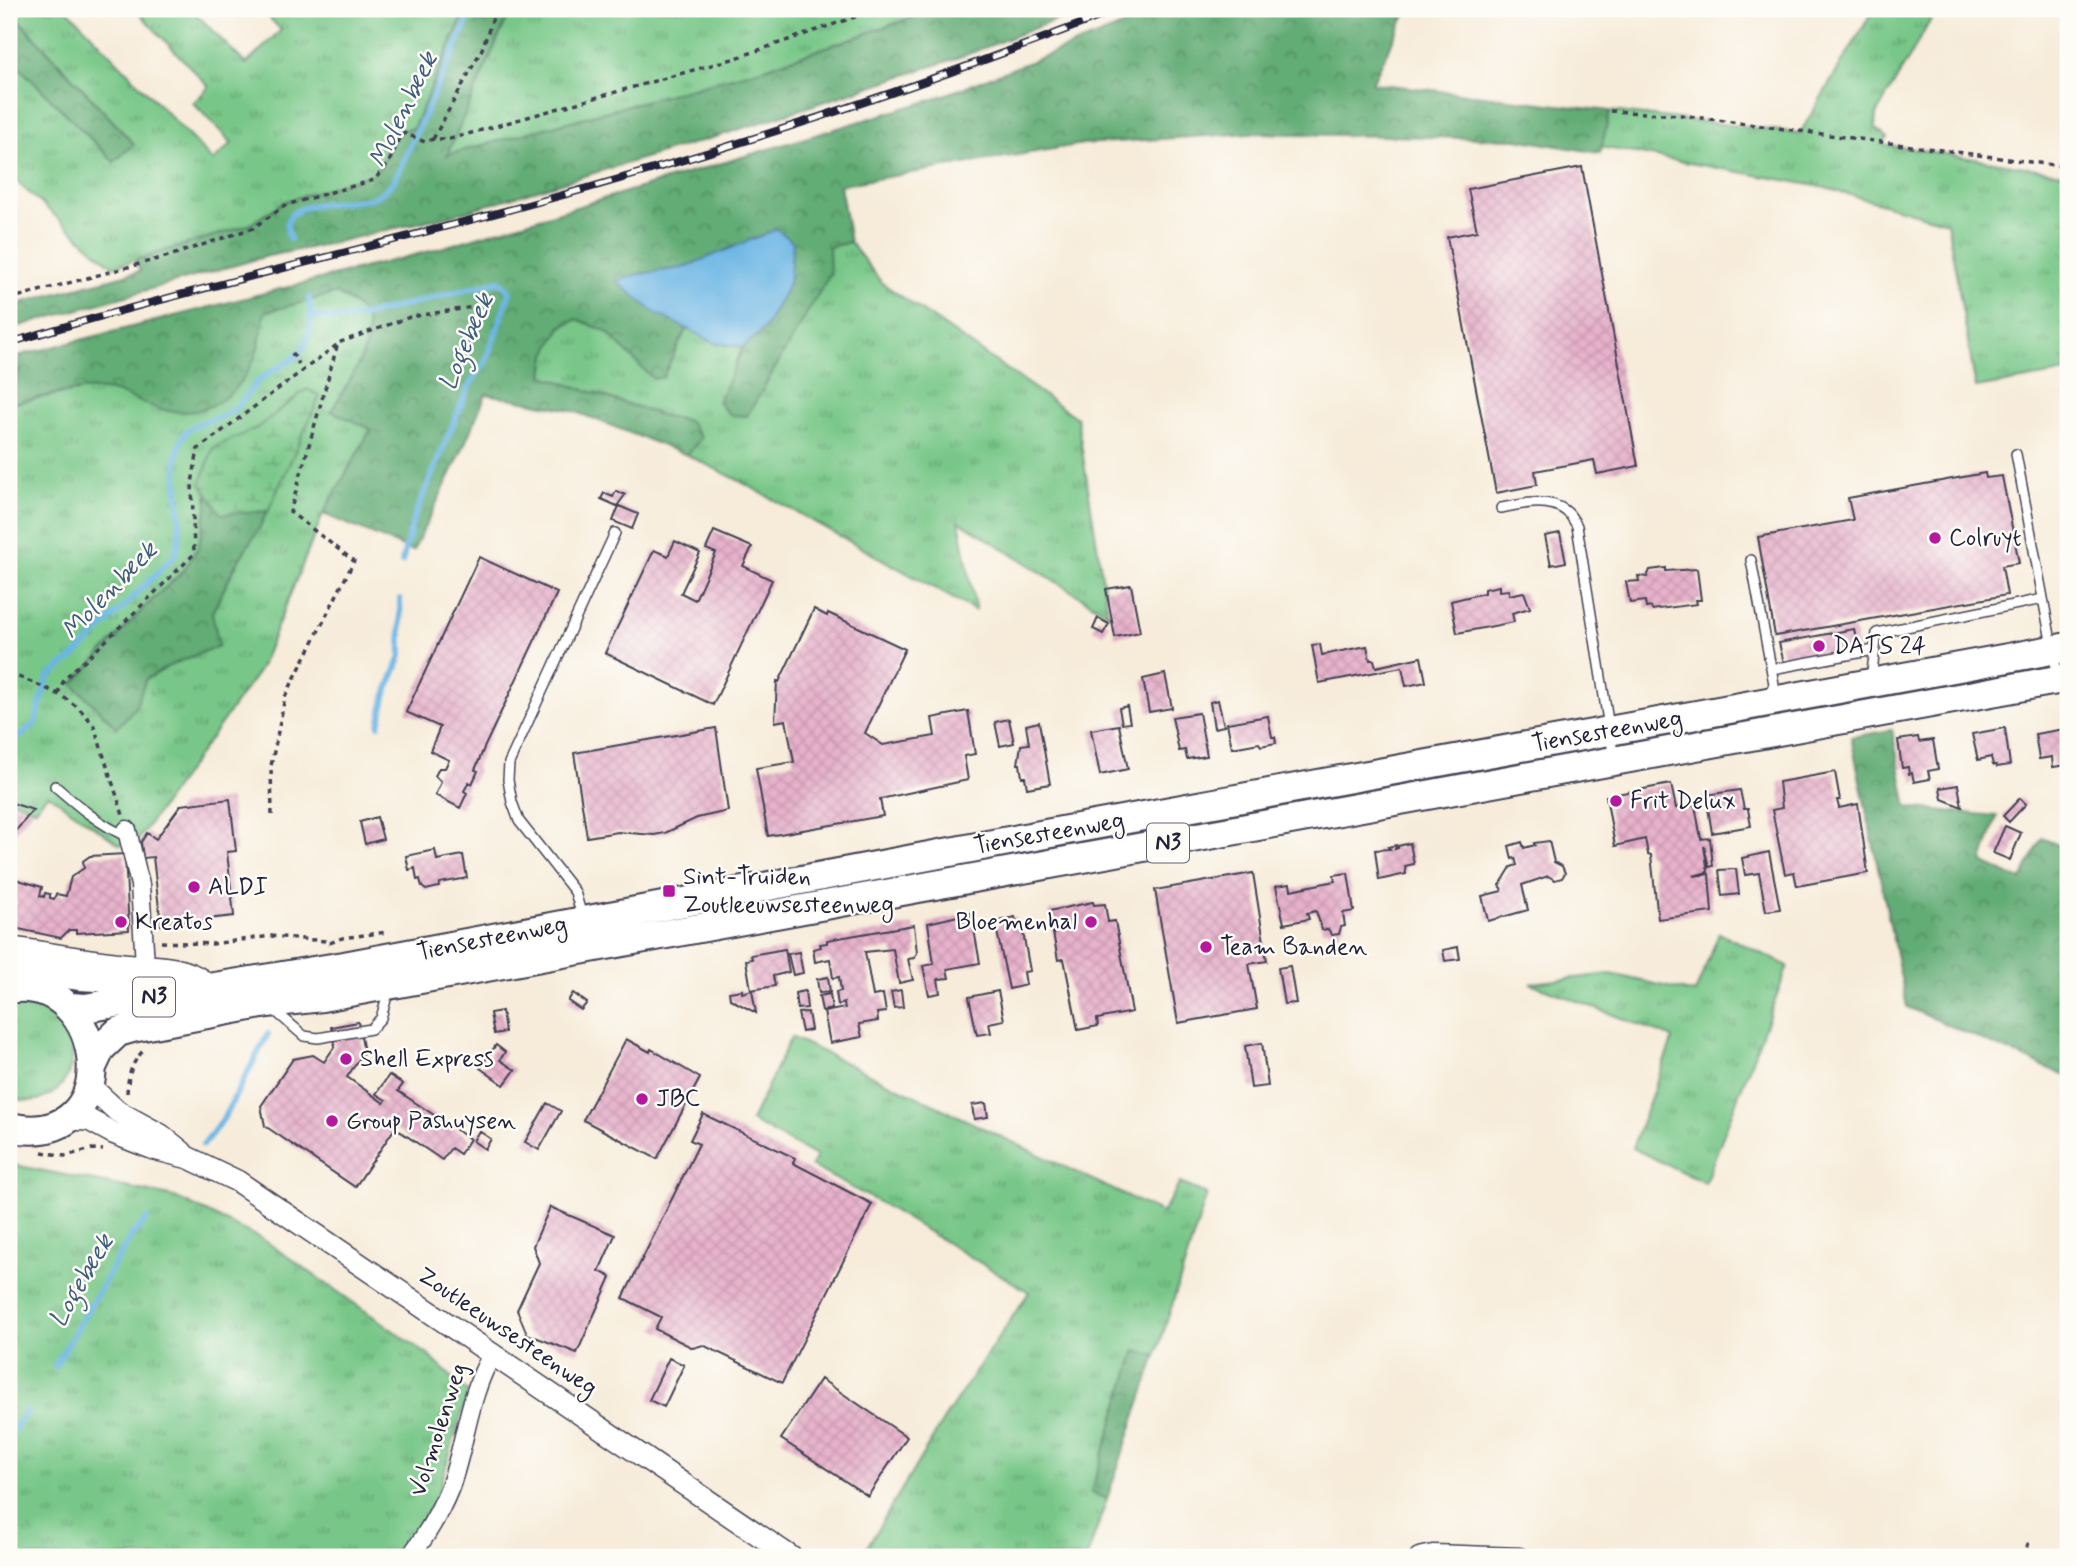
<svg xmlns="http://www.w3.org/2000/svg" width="2077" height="1566" font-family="Mynerve,sans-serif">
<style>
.grass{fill:url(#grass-tufts);stroke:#4d7462;stroke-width:2;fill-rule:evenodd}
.forest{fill:url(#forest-crowns);stroke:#426758;stroke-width:2}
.wetland{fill:url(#wetland-marsh);stroke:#4d7462;stroke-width:2}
.water{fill:#6bb5e4;stroke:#466c90;stroke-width:2}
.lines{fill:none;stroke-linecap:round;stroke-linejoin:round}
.stream{stroke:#6bb5e4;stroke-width:6}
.building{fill:url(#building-cross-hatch)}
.service-casing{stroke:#424053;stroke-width:12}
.minor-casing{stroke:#424053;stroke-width:21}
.tertiary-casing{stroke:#424053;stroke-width:24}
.primary-casing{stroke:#424053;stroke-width:32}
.path{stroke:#424053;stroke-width:3.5;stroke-dasharray:5 5;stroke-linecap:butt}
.service{stroke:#fff;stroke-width:9}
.minor{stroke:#fff;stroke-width:18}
.tertiary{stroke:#fff;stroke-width:21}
.primary{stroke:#fff;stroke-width:28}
.rail-casing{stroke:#22223b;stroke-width:8}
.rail{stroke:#fdfcf7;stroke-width:5;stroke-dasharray:16;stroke-linecap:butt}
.poi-dot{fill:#b5179e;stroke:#fdfcf7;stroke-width:2.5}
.labels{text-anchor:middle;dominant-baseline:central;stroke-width:5;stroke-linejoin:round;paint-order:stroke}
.shield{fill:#fdfcf7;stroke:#646373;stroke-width:2}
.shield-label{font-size:23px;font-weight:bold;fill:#22223b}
.poi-label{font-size:24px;fill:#22223b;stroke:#fdfcf7;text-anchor:start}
.street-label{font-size:24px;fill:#22223b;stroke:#fdfcf7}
.water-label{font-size:26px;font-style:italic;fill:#3f5d7f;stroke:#fdfcf7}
</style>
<defs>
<pattern id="grass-tufts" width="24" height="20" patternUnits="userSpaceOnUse" patternTransform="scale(1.75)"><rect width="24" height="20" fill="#78c788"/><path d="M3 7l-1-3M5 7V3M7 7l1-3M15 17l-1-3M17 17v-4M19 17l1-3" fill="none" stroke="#62a170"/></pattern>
<pattern id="forest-crowns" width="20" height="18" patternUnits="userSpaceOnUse" patternTransform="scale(1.75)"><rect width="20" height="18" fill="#62ac74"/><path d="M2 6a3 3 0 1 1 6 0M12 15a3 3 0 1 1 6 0" fill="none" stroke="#508c60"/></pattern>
<pattern id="wetland-marsh" width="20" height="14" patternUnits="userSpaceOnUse" patternTransform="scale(1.75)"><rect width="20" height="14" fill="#78c788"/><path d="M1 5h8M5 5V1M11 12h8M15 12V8" fill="none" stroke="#62a170"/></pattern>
<pattern id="building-cross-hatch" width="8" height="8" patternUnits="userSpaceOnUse" patternTransform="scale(1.75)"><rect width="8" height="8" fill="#e7b2cb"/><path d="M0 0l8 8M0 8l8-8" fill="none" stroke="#c699af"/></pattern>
</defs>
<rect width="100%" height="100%" fill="#fdfcf7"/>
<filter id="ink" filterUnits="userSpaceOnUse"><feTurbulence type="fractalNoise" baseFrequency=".0143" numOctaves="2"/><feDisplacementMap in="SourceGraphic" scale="14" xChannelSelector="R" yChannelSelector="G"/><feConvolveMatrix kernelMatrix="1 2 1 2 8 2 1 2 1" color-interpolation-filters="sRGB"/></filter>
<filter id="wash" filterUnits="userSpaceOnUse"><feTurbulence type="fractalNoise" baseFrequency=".00686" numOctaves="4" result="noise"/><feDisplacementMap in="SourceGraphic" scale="28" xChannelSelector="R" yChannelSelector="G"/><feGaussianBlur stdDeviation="1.57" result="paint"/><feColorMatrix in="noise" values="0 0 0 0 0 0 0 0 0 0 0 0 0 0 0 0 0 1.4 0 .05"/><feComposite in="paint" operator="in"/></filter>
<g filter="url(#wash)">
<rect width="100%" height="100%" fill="#f7ecda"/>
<path class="grass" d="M9,9H67L213,161L232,143L193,103L209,87L135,9H191L246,64L281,30L261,9H466L413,129C409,129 405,129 401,131C393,135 383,164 376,173L281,204L249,225L113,267L9,175V57L113,161L133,143Z
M511,9H938L762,69L446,155Z
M1874,9H1937L1876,115L1875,128L1887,138L1882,144L2068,174V372L1976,388L1947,222L1822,187L1601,147L1610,111L1800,133Z
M850,242L882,283L1077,418L1108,614L959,521L976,611L738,480L687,455L701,438L689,421L660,415L543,376L546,354L561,327L578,319L606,331L628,353L709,281L760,312L734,365L828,247Z
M337,293L362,311L367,322L368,345L357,366L371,429L323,514L260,669L137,841L120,845L48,794L35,809L9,799V358L21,355L13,403L82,390L104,389L128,396L264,312ZM270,504C260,526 247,545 236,566C216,603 190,662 148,678C133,684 91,683 73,684L145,607L183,571L198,548L207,508Z
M1719,933L1788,966L1705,1183L1632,1148L1673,1038L1530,983L1611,974L1695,993Z
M9,1002C18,1003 33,1001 42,1005C96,1026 75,1120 9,1097Z
M791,1037L1162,1213L1180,1183L1207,1194L1156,1356L1136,1350L1091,1492L1107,1499L1087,1557H861L944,1419L1029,1292L875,1200L811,1166L816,1156L751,1121Z
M9,1164L175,1197L264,1240L428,1355L468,1392L438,1494L419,1534L404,1557H9Z"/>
<path class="forest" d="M466,9H511L447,155L762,69L938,9H1084L963,56L725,134L456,214L319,246L268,256L9,329V306L140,271L135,260L249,225L286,201L376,173C383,164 394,135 401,131C405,129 409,129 413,129Z
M1166,9H1408L1372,83L1610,111L1600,153L1517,139L1253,133L1083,144L840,185L850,242L829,247L830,274L747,416L730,415L718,402L760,312L709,281L663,377L653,379L606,331L577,319L561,327L546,354L543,376L660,415L689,421L701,438L687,455L571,410L486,394L461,453L413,551L323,514L371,429L331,411C345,387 385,335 360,310C354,303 345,298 337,293L265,312C262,325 261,341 256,354C239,396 206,421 159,409C140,404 123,391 103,390C74,387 41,398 13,403L21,355L434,250L934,99Z
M9,10L134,144L114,162L9,57Z
M207,486L270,504L260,527L236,564L212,613L219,646L173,664L146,679L136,706L117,728L73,684L145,607L183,571L198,548L207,508Z
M1892,730L1907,807L1997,816L1982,862L2021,880L2042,838L2068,849V1077L1907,1007L1851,737Z
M1136,1350L1156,1356L1107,1499L1091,1492Z"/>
<path class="wetland" d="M307,389L320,396L268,511L221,514L201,483L213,448L257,428Z"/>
<path class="water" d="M777,229L793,242L789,283L765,328L743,347L715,343L655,313L616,281L639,274L682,268Z"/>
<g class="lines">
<path class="stream" d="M290,239C271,195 347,206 372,198C381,194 388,188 394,181L473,9
M312,316L334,319H351L500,281L510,292L486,361L469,386L413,520L402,562
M379,725L385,697L401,656L400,599
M9,743L22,735L35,723L48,677L75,656L174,556C190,523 165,466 184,435C191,422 214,421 226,414C243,405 249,388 263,377C270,371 279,368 287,363C311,348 314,325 309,298
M203,1145L223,1119L268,1034
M55,1366L131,1236L147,1219
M9,1436L27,1411"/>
</g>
<g id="blocks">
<path class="building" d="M1582,167L1638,466L1597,474L1594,460L1535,471L1537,485L1496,493L1447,237L1477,231L1468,189Z
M1985,473L1986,478L2002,476L2019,563L2002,566L2007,595L1775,636L1758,537L1853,520L1848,498Z
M616,491L625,495L617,506L601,499L604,493L613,497Z
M619,506L638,514L632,529L613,521Z
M714,531L752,547L743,566L772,580L713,705L605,653L654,550L668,556L675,541L700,553L681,593L695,600L716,553L706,549Z
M1560,533L1566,562L1551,565L1545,536Z
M479,557L557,593L484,748L475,770L478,771L472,784L469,782L464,791L467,793L460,808L435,795L441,782L435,776L439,768H445L449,760L430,751L440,727L406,712Z
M1666,568V571L1697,569L1701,600H1696L1697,604L1652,610L1651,607L1646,608L1645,601L1630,603L1626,582L1639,581L1638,576L1647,577L1650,570Z
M1131,585L1140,632L1115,637L1106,589Z
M1499,586V591L1509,590V595L1524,592L1530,608L1512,613L1514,622L1457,633L1451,601L1484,593V589Z
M814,609L827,616L828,613L905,649L865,733L883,745L935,736L932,718L968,711L975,754L964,756L968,780L880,799L883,816L768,836L756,768L794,762L786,720L775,722L777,681L779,682Z
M1098,618L1109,624L1103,634L1093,629Z
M1854,629L1858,649L1784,663L1779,643Z
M1320,644L1322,655L1367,646L1370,660H1374L1376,667L1421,657L1426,682L1406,686L1402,667L1319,683L1312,645Z
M1165,674L1172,708L1149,712L1143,679Z
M1218,700L1224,726L1214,728L1210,702Z
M1127,706L1130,723L1122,724L1119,708Z
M1199,713L1207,756L1187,759L1185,750L1179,751L1172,717Z
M1268,716L1272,737H1275L1276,743L1261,746L1259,743L1232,748L1227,723Z
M1009,719L1014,743L1000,746L995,722Z
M1039,722L1050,784L1027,788L1025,777H1022L1020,764H1018L1021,745L1029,744L1026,725Z
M1119,725L1128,769L1100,775L1091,730Z
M716,728L728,811L697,818L665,833L654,835L618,832L587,837L574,753Z
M2005,728L2010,765L1997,767L1996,765H1993L1991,757L1978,760L1972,734Z
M2065,729L2068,765L2053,767L2052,757L2039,759L2035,734Z
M1918,737L1919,742L1933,740L1938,769L1928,771L1930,779L1914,782L1912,773L1909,774L1908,767L1902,768L1898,740Z
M1835,772L1840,800H1837L1839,808L1858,804L1868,873L1797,886L1794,872L1785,874L1772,810L1782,808L1779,782Z
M1671,784L1676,808L1695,805L1701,839L1710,838L1713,866L1709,867L1704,846L1708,872L1693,876L1709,874L1712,912L1658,919L1651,855L1648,854L1645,839L1615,846L1606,796Z
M1958,785L1962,807L1942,799L1940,788Z
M1740,790L1744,809H1748L1751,826L1712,833L1706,795Z
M2020,798L2026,804L2009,822L2003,816Z
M230,799L236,851L227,852L234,916L207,919V923L189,925V921L161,925L153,857L143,858L141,842L147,833L156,839L181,805Z
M9,802L33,810L9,839Z
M377,817L383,839L365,844L360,822Z
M2005,826L2021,833L2010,860L1993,853Z
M1549,841L1554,862L1562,866L1565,873L1562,878L1555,880L1548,876L1522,885L1528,910L1488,921L1482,896L1502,891L1500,885L1511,867L1517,865L1515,858L1512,859L1509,846L1522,842L1524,848L1535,845L1534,843Z
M1410,843L1414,864L1405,866L1406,874L1379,880L1375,850L1390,849L1388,847L1396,845L1395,849L1398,848V846Z
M435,850L437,860L463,855L467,878L440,883L439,887L426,890L422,887L420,879L417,880L415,868L409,870L406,856Z
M1769,852L1780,909L1766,911L1759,873L1745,875L1742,858Z
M125,854L129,930L76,933V930H69L61,938L9,927V885H11L12,878L42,887L40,896L44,897L45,893L50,894V898L54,899L56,894L66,896L71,877L84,868L83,861L90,856Z
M1736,869L1739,894L1722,896L1719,870Z
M1253,873L1267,961L1249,964L1257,1009L1178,1023L1155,890Z
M1348,873L1354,911L1343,913L1345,926L1341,927L1339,934L1332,935L1328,929L1322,930L1316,911L1307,913L1309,919L1284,924L1276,886L1290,884L1291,890L1335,881L1334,875Z
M1093,902L1094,905L1105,904L1108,922L1115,921L1132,1012L1097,1019L1098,1026L1078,1030L1064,959L1058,960L1049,911Z
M971,913L980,963L947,969L949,978L938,979L940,993L929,995L923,966L934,964L928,923Z
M1015,917L1016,921H1021L1030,971L1024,972L1026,985L1009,989L995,922Z
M914,925L917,953L914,958L908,959L913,980L899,983L893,949L865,952L873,996L883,994L886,1012L877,1013L878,1021L859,1024L862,1037L830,1043L824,1012L845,1008L844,1003L838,1005L836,992L841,991L839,977L833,978L830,959L815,962L813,949L821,947L820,944L827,943V940Z
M1458,947L1460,959L1445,961L1443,950Z
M785,949L789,972L773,976L775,986L751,990L746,960L752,959L751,955Z
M799,952L803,973L793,975L788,954Z
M1290,966L1296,1003L1284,1004L1278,968Z
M828,977L830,992L819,993L817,979Z
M742,990V993L752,990L756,1013L730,999L729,992Z
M901,990L903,1007L894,1008L891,992Z
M805,991L807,1008L797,1009L795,993Z
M998,991L1004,1020L989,1023L991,1033L977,1035L969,997Z
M573,993L587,1003L581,1010L568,1001Z
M830,994L832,1009L822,1011L819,996Z
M502,1011L505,1032L494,1034L490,1013Z
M808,1012L811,1030L802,1032L798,1013Z
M358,1022L364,1052L347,1077L384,1103L386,1100L376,1094L389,1075L403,1084L398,1091L470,1139L460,1154L451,1148L442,1160L395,1128L355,1187L265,1126L261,1106L293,1059L313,1055L324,1062L335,1046L331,1027Z
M626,1039L650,1052L651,1049L700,1078L657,1159L583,1120Z
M1262,1043L1268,1086L1251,1088L1245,1046Z
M496,1045L505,1052L500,1060L515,1070L504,1085L480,1068Z
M547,1103L561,1111L539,1150L525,1142Z
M986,1103L988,1117L974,1119L972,1105Z
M703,1114L795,1158L793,1163L872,1204L782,1383L703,1345L693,1348L655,1329L661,1317L623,1298L699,1144L690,1140Z
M479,1131L491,1139L485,1149L473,1141Z
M550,1207L615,1235L599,1271L611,1277L577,1353L527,1334L517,1310L539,1263L533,1246Z
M669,1358L684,1365L664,1407L649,1400Z
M821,1379L907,1437L868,1496L781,1439Z"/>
</g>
</g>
<g filter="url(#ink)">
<use href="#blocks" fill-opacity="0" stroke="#424053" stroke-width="2"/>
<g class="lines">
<defs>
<path id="service" d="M2016,454L2058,678
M1501,508C1521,504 1550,497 1567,512C1571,515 1574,521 1577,526L1614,759
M1751,560L1774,684L1770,696
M1772,669L1874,650
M1871,679L1877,633L2043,599
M55,786C78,806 100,825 128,837
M582,916L575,892L519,821L512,802L508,780L509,763L615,533
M273,1009L304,1036L318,1038L371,1029L381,1018L389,989"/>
<path id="minor" d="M127,830L140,885L145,964
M9,946C45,951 81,958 118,962C147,966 178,962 203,979
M410,1557C426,1536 440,1512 450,1487C466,1442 468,1395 493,1353
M1419,1557L1433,1554L1520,1557"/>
<path id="tertiary" d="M91,1087L117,1111L161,1135L182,1152
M69,1119L89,1120L113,1133L154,1149L189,1158L237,1181L791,1557"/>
<path id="primary" d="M9,966L79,976L171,981
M9,989C109,972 129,1153 9,1127
M70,1007L85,1008L344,966L1067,830L2068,647
M93,1065L101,1048L118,1032L132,1028L267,1003L322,997L2068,678"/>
</defs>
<use href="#service" class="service-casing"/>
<use href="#minor" class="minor-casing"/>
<use href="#tertiary" class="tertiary-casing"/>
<use href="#primary" class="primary-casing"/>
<path class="path" d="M1610,111L1680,115L2068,167
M433,139L482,49L496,9
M9,299L169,256L253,228L286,205L374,180L388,164L401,135L404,133L425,142L433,139H450L736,58L878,9
M292,353L299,364
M9,673C42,687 73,695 94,726L123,815
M58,694C63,677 73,670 86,660L194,554L192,483L198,449L338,344
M272,815L271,766L285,697L354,561L290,512L338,343L410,317L486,305
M161,942L212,944L271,936L325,941L330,944
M330,943L342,938L387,932
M127,1093C128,1076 131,1063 144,1050
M42,1152L65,1156L92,1149L103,1150
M2024,1557L2029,1541"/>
<use href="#service" class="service"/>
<use href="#minor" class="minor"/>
<use href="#tertiary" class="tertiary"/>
<use href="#primary" class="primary"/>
<defs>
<path id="rail" d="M9,343C180,291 355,252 527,205C728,150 926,85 1119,9"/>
</defs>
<use href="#rail" class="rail-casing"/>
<use href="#rail" class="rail"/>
</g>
</g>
<g class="poi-dot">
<circle cx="1935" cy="538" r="7"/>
<circle cx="1819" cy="646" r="7"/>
<circle cx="1616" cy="801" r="7"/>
<circle cx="194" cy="887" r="7"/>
<rect x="662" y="884" width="14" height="14" rx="3.5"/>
<circle cx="121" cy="922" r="7"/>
<circle cx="1091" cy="922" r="7"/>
<circle cx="1206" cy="947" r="7"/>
<circle cx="346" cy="1059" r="7"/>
<circle cx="642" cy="1099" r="7"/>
<circle cx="332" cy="1121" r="7"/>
</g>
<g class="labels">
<g class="shield">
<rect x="1147" y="823.5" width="42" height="39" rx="5"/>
<rect x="133" y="977.5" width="42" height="39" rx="5"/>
</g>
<g class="shield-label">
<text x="1168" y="843">N3</text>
<text x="154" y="997">N3</text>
</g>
<g class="poi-label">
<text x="1949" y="538">Colruyt</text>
<text x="1833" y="646">DATS 24</text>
<text x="1630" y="801">Frit Delux</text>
<text x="683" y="877">Sint-Truiden<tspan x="683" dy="28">Zoutleeuwsesteenweg</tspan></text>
<text x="208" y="887">ALDI</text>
<text x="135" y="922">Kreatos</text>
<text x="1077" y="922" text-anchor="end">Bloemenhal</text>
<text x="1220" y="947">Team Banden</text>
<text x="360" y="1059">Shell Express</text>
<text x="656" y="1099">JBC</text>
<text x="346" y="1121">Group Pashuysen</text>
</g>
<g class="street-label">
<text transform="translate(1607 732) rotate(-10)">Tiensesteenweg</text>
<text transform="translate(1049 834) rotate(-10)">Tiensesteenweg</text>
<text transform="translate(492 939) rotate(-11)">Tiensesteenweg</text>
<text transform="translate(507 1332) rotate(34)">Zoutleeuwsesteenweg</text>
<text transform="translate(439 1430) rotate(-72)">Volmolenweg</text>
</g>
<g class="water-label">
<text transform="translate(404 110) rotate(-64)">Molenbeek</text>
<text transform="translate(467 342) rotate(-67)">Logebeek</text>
<text transform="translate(110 591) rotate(-46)">Molenbeek</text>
<text transform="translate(82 1281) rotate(-60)">Logebeek</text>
</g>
</g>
<rect width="2077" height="1566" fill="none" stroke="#fdfcf7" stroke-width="35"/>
</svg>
